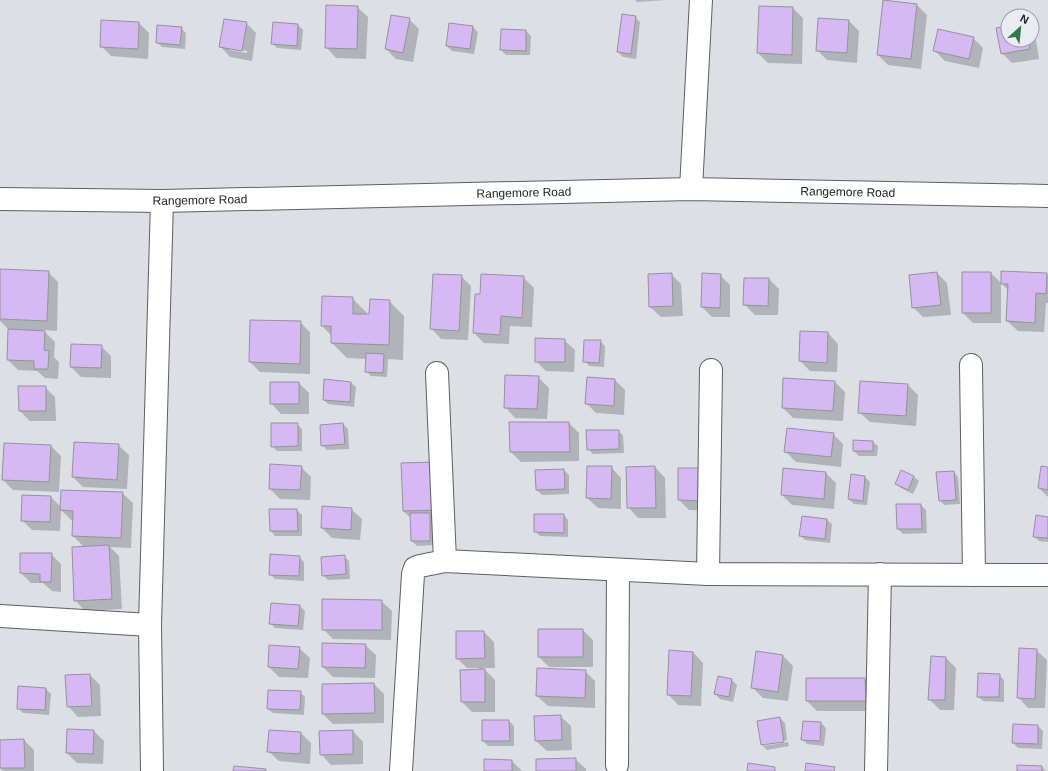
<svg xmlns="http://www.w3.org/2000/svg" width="1048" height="771" font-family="Helvetica,sans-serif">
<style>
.shadow{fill:#0003;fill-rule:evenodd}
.building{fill:#d5b8f4;stroke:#959398}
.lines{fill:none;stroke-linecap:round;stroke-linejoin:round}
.minor-casing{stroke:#5c5f64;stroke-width:24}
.minor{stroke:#fff;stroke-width:22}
.labels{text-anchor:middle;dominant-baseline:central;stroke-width:3;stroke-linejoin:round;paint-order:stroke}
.street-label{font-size:12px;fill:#212224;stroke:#e9edf2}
</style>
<rect width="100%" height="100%" fill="#dce0e5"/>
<path class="shadow" d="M635,0H666L637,2Z
M884,1L917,5L927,15L921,69L888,65L878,55Z
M357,7L368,17L366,59L336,58L326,47Z
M760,7L793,8L803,18L802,64L768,63L758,53Z
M635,17L640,22L636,59L623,57L618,52Z
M409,19L419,29L413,62L396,59L386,49Z
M819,19L849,21L859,31L857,63L827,60L817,50Z
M139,23L149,33L148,59L111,56L101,46Z
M246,23L256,33L252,61L230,57L220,46ZM230,48L247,51V53L230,50Z
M298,25L303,30L301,50L277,48L272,43Z
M473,27L478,32L474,54L452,51L447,46Z
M1008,27V40H1032V31L1035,34L1039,59L1012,63L1002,53Z
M181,28L186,33L185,49L162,47L157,42Z
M526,31L531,36L530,55H506L501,50Z
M973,38L983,48L979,68L945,61L935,51Z
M0,270L48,272L58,282L57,331L43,330L55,342L54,357L59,362L58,379L45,378L37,371L18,370L8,360L9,329H8L0,321Z
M937,273L947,283L951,315L923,317L913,307Z
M991,273L1001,283V323H973L963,313Z
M671,274L681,284L683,316L661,317L650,307L649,275Z
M1047,274L1048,276V303H1046L1044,332L1018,331L1007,321L1009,291L1002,284Z
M720,275L730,285V317H712L702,307Z
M461,276L471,286L468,340L441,339L431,328Z
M523,277L534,288L532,327L510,326L509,344L484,343L474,333L481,295Z
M769,279L779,289L778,315H755L744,304Z
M352,298L367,313V315H370L389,301L404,316L403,360L388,359L387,377L371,376L366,371L367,359L347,358L332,343V336L322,326Z
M300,322L310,332V374L260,372L250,362Z
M828,333L838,344L837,372L810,371L800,361Z
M564,340L575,350L574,372L546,371L536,361Z
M600,341L605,346L604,367L589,366L585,361Z
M101,346L111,356V378L81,377L71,367Z
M538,377L549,388L547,419L515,418L505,407Z
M588,378L615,380L625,390L624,415L596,413L586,403Z
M835,382L845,392L843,421L793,418L783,408Z
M299,383L309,393V414H281L271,403Z
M351,383L356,387L354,407L328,404L324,400Z
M908,385L918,395L916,426L870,422L859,412Z
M45,387L55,397L56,421H30L20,411Z
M569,423L579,433V461L521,462L511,452Z
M297,424L302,429V451H277L272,446Z
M343,424L348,429L349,449L327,450L322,445Z
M618,431L623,435L624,453L593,454L588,449Z
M833,434L843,444L841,467L796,462L785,451Z
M873,442L878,446L877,456H859L854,451Z
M118,445L129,455L127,489L83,487L73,477Z
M51,446L61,456L59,492L13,490L3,480Z
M301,467L311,477L310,500L280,499L270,489Z
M611,467L621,478V509L598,508L587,498Z
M655,467L665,478L666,518H638L628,507Z
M1048,468V497L1039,488Z
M679,469L711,511L689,510L679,500Z
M564,470L569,475V494L542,495L537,490Z
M954,472L958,477L960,504L944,505L940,500Z
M443,473L435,545L417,546L412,541V519L403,511Z
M826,473L836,483L834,509L792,505L782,495Z
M865,477L870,482L867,505L854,504L849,499Z
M914,477L919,481L913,494L901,488L896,483Z
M122,493L133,503L131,548L110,547L119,556L122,609L85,611L75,600L84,547L73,536L74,520H71L61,510L60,531L32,530L22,520L51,497L61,507Z
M921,505L926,510L927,533L903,534L898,529Z
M351,509L362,519L360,540L332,538L322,528Z
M297,510L302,515V536H275L271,531Z
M564,515L568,520V537L540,536L535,531Z
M803,517L827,520L832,524L830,543L805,540L800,535Z
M1048,518V542L1039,541L1034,536Z
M51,554L61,564V592L52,591L43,583H31L21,573Z
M344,556L349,561L350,579L328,580L323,575Z
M299,557L304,562V581L275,579L270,574Z
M381,601L392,611L391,640L333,639L323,629Z
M300,606L305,611L303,630L275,628L270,623Z
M539,630H583L593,640V667H549L539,657Z
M484,632L494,642L495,668H483L495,680V712H472L462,702L479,668H467L457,658Z
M365,645L376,655L375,678L333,677L323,667Z
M299,648L310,658L308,678L279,677L269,667Z
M1036,650L1047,660L1045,708H1028L1018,697Z
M670,651L693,652L703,663L701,706L678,705L668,694Z
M783,656L793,666L788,701L763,698L752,687Z
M932,657L946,658L956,668L954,710H940L929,699Z
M585,671L595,681V708L548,706L537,696Z
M90,675L100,685L101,716L78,717L68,706Z
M999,675L1004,680V702L983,701L978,696Z
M718,677L732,680L737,685L733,702L720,699L715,694Z
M865,679L875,689V711H817L807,701Z
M374,684L384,694V723L333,724L323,714Z
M46,689L51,694L49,715L23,713L18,708Z
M300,692L305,697L304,715L273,713L268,709Z
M560,716L571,726L572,750L547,751L536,741Z
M780,718L785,723L787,740L764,744V746L788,742L789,746L767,750L762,745L758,721Z
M509,721L514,726V746H488L483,741Z
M821,723L826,728L824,746L807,744L803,740Z
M1038,726L1043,731L1042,749L1018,748L1013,743Z
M94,731L104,741L103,764L77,763L67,753Z
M353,731L363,742V764L331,765L321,754Z
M301,733L311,743L310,764L279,761L268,751Z
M24,740L34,750V771H3L0,768V741Z
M575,759L586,769V771H537Z
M512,761L522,771H485Z
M1042,767L1046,771H1018Z"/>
<path class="building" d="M883,0L917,4L911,59L877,55Z
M326,5L358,6L357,49L325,48Z
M759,6L793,7L792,55L757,53Z
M622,14L636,16L631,54L617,52Z
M391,15L410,18L403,53L385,49Z
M818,18L849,20L847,53L816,51Z
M224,19L247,22L242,51L219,47Z
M101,20L139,22L138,49L100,47Z
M273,22L298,24L297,46L271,44Z
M449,23L473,26L470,49L446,46Z
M157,25L182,27L180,45L156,43Z
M1008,26V40H1028L1030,49L1001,54L996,28Z
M501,29L526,30V51L500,50Z
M938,29L974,37L969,59L933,51Z
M0,269L49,271L47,321L0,319Z
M1001,271L1047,273L1046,294L1036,293L1035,323L1006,321L1008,284H1001Z
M937,272L941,305L912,308L909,275Z
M962,272H991V313H962Z
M672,273L673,306L649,307L648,274Z
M702,273L721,274L720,308L701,307Z
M433,274L462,275L459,331L430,329Z
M481,274L524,276L522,318L501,316L500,335L473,333L475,294H480Z
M744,278H769L768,306L743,305Z
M322,296L353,297V314H369L370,299L390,300L389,345L331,343V326H321Z
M250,320L301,321L300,364L249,362Z
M8,329L45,331L44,350L49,351L48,369H34V361L7,360Z
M800,331L828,332L827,363L799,361Z
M535,338L565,339V362H535Z
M584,340H601L599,363L583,362Z
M71,344L102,345L101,368L70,367Z
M366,353L384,354L383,373L365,372Z
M505,375L539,376L537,409L504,408Z
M587,377L615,379L614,406L585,404Z
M783,378L835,381L833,411L782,408Z
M324,379L351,382L350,402L323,400Z
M860,381L908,384L906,416L858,413Z
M270,382H299V404H270Z
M18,386H46V411H19Z
M509,422H569L570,452H510Z
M271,423H298V446L271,447Z
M343,423L345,444L321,446L320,425Z
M787,428L834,433L831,457L784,452Z
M586,430H619V449L587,450Z
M853,440L873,441V451H853Z
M74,442L119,444L117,480L72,477Z
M4,443L51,445L49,482L2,480Z
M433,462L435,510L403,511L401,463Z
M270,464L302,466L300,490L269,489Z
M587,466H612L611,499L586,498Z
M655,466L656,508H627L626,467Z
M1041,466L1048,467V490L1038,488Z
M678,468H701V501L678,500Z
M783,468L826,472L824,499L781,495Z
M564,469L565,489L536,490L535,470Z
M901,470L914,476L908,490L895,484Z
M954,471L956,500L939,501L936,472Z
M851,474L865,476L863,501L848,499Z
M61,490L123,492L121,538L72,536L73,511L60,510Z
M22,495L51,496L50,522L21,521Z
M896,504H921L922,529H897Z
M322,506L352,508L351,530L321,528Z
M269,509H297L298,531H270Z
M410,513H430V541H411Z
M534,514H564V533L534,532Z
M1036,515L1048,517V538L1033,537Z
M802,516L827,519L825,539L799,536Z
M109,545L112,599L74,601L72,547Z
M20,553H52L51,582H40V574L20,573Z
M270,554L300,556L299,576L269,575Z
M345,555L346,574L322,576L321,557Z
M322,599L382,600V630H322Z
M271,603L300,605L298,626L269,624Z
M538,629H583V657H538Z
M456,631H484L485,658L456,659Z
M322,643L366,644L365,668L322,667Z
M269,645L300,647L298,669L268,667Z
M1019,648L1037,649L1035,699L1017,698Z
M669,650L693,652L691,696L667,695Z
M756,651L783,655L778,692L751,688Z
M931,656L946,657L945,700H928Z
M537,668L586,670L585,698L536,696Z
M485,669V702H461L460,670Z
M978,673L1000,674L999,697H977Z
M90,674L92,706L67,707L65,675Z
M718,676L732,679L729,697L714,694Z
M806,678H865L866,701H806Z
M374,683L375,713L322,714V684Z
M18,686L46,688L45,710L17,709Z
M268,690L301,691L300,710L267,709Z
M561,715L562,740L535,741L534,716Z
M780,717L784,742L761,745L757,721Z
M482,720H509L510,741H482Z
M803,721L821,722L820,741L801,740Z
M1013,724L1038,725V744L1012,743Z
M67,729L94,730L93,754L66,753Z
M269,730L301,732L300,754L267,752Z
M353,730V754L320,755L319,731Z
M24,739L25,768H0V740Z
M576,758V771H536V759Z
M484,759L512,760V771H484Z
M748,763L775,767V771H747Z
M806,763L835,767L834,771H805Z
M1017,765L1042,766V771H1017Z
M234,766L266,769V771H233Z"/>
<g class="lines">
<defs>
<g id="minor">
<path d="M691,189L701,0"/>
<path id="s1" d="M0,199L162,201L691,189L1048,196"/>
<path d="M971,365L974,575"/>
<path d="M437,373L445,561"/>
<path d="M708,574L711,370"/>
<path d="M0,616L150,625"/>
<path d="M617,765L618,570"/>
<path d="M152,771L150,625L162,201"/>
<path d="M401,771L413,574L415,568L420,566L445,561L708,574L1048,575"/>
<path d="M876,771L880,574"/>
</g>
</defs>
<use href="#minor" class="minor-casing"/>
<use href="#minor" class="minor"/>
</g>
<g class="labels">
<g class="street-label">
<text stroke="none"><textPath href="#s1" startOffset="524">Rangemore Road</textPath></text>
<text stroke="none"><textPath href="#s1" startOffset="848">Rangemore Road</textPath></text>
<text stroke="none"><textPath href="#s1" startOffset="200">Rangemore Road</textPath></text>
</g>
</g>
<g transform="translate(1020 28) rotate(27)"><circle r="19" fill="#e9edf2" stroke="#999ca0"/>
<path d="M0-3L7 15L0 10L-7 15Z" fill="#307845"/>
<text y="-6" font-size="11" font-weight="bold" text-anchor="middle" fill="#212224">N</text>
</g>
</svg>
